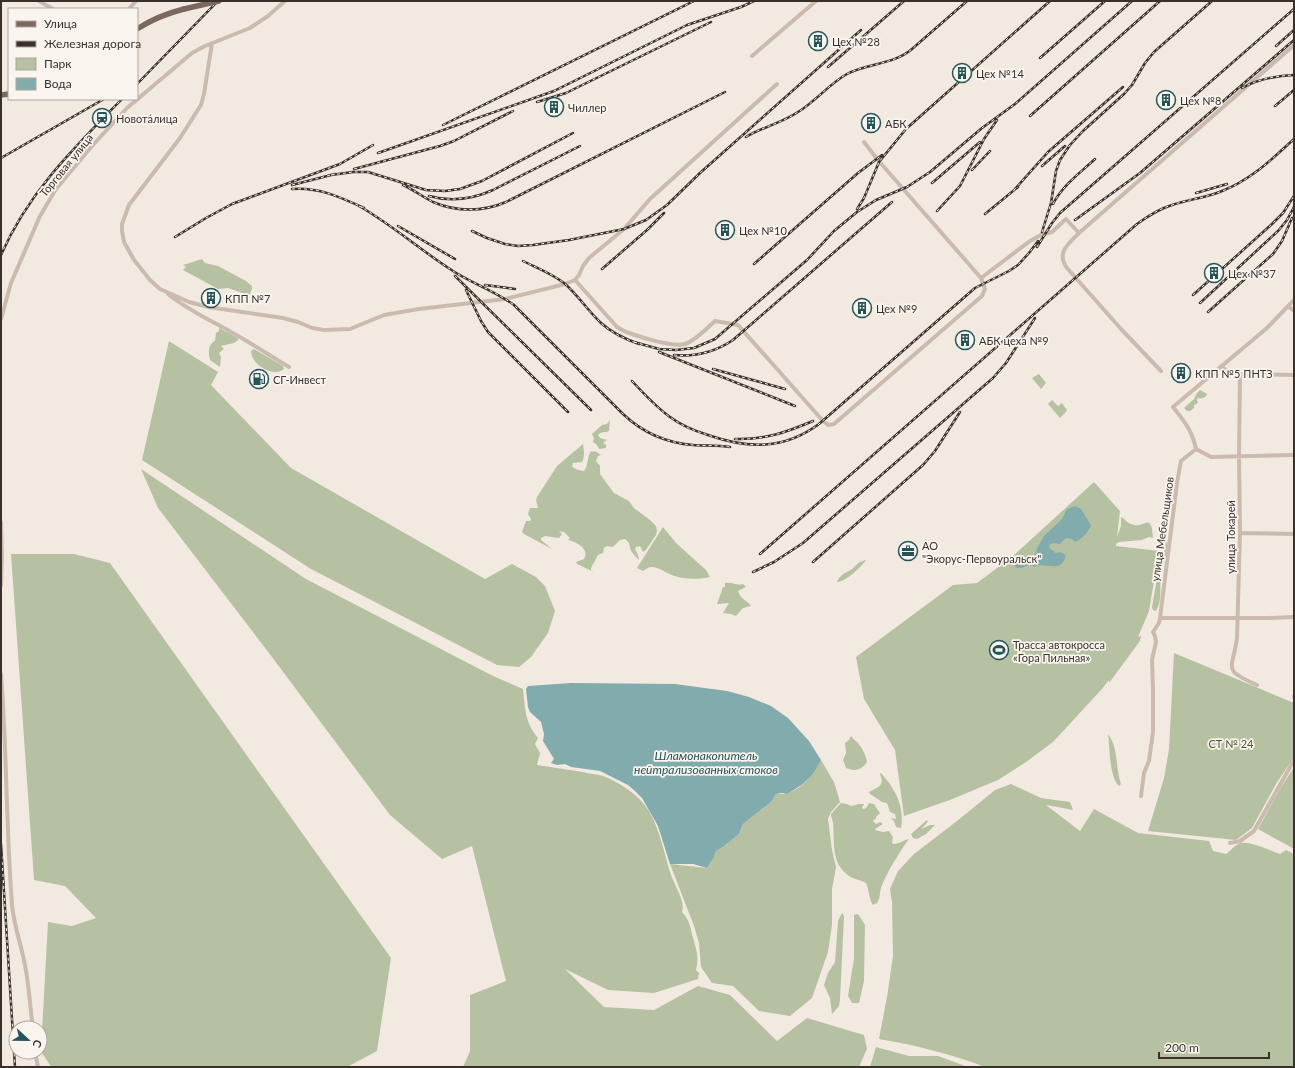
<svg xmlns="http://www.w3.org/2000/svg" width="1295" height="1068" font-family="Lato,sans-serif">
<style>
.green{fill:#b6c1a2}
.water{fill:#82abad}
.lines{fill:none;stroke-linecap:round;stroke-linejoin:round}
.minor{stroke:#cabbae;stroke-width:4}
.major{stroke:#7a685e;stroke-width:5.5}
.rail-casing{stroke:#39302c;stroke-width:2.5}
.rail{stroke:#faf4ee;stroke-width:1;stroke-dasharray:3;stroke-linecap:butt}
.major-bridge{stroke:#7a685e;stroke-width:5.5}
.labels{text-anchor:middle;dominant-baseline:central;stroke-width:3.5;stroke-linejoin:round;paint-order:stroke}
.poi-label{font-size:11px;fill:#39302c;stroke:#faf4ee;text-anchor:start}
.street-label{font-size:11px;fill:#39302c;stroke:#faf4ee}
.park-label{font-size:11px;fill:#485631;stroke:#faf4ee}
.water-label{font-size:12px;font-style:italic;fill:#245458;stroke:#faf4ee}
</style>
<rect width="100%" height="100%" fill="#f2eae1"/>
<path class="green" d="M202,259L205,263L218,266L246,281L252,286V289L250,294L248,295L228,288L218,289L183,270L186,267L183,265Z
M219,328L238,338V340L234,343L221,346L224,349L219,353L221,357L220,367L210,360C208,353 208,344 215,341L216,333L219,331Z
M169,341L218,372L211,385L291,468L485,579L512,564L536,577L545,586L555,611L548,633L531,657L519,667L497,665L311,569L142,460Z
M254,349L283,366L284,369C274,378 251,365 251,351Z
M1039,374L1046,383L1041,389L1032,378Z
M1200,390L1207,394V395C1204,398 1202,399 1198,398L1197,400L1198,403L1194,405V408L1190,411H1187L1184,408L1185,407L1194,399L1197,393Z
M1052,400L1058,406L1062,403L1067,410L1065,413L1060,418L1048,404Z
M610,420L609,431C606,433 601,431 598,435L600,438L607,440L603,443L606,445V448L599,449L597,445L593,442L594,438L592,434L602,425L607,424Z
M583,444C584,451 585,456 582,462L573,463L572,466C575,470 579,470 584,471L586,468L589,455L591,451L594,452L595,451L601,455L598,456L596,461L600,466V474L611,489L614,493L629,501L634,508L650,520L656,526L657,530L656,535L646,550L643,552L640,546L636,547L635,549L638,555L639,560C633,554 630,551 629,543L625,539L620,540L613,547L607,546L604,548L603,553L598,555L591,568V570L594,572L577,564L576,562L584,559C590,548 576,542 568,540L570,538L564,532L559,531L562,534L559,538L545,536L541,538V540L552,549L524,534L522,532L526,521H530L531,519L528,514L530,508H538L536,500L537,497L557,466Z
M141,469L306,579L493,676L523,689C525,708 525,723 538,738L535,744L540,753L537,765C553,767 567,770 583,772C589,774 597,774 603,776C621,783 639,795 649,811C660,830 664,852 670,872C673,883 686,901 682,912C691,922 690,928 694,941C697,953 699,957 696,970L699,973L698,979L654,993L608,990L565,969L604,1007L654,1010L698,986L730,995L777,1041L807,1018L864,1035L867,1049L859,1067H463L470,1051V995L506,981L472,846L442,859L390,815L272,657L158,508Z
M1094,482L1120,511L1117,537L1121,526V517C1125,519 1127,523 1131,524C1145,530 1151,510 1153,538L1149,537L1142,540L1119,542L1116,544V546L1159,551L1149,611L1138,637L1141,636L1140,641L1109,683V680L1102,689L1053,742L1026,762L998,780L950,800L904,816L895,750L864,699L856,657L953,585L977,583L1013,556Z
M663,527L676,543L706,570L710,577C700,580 680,579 672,575C667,573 656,566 651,567C648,567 645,570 643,571L637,568Z
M1167,539C1168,552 1164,562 1161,573C1159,585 1163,600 1156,611L1153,610L1152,607L1159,567Z
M11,554H74L110,563L391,958L377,1051L347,1067H51C48,1060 43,1057 41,1050L48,922L72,926L96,918L65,886L34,880Z
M866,560C861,567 846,582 837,582C840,574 846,573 852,569C858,564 857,562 866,560Z
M725,583C732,582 737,586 743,584L746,587L738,591C740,599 747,600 751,606L743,608L736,616L731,614L723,613L729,603L717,604L723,587H725Z
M1174,653L1294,703V757L1276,784L1252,828L1236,840L1148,831L1164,778L1169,749Z
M1108,734C1119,749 1115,767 1121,784L1119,786C1109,777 1110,747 1108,734Z
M851,736C853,739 855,740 858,743C862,748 866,755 867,762C862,770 855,772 846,768L843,760L846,753L845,743L849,740Z
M821,760L834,782L840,802L831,812L828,819L832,850L836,867L832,889V925L828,952L812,998L790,1016L759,1011L733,986L712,983L701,967L699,943L694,926L670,864L707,868L714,857L716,851L723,847L739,834L743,824L771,802L776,794C779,794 782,794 785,794C800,791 815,773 821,760Z
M1294,767V849L1258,829L1280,789Z
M881,773C895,789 905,806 901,828L896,827L894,821L890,818L896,819L895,814L890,812L887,803L882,802L870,794L869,792C878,787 885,786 880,774Z
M1011,784L1041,798L1070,802L1073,810L1046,805L1080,831L1094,809L1138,833L1209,841L1213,851L1226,854C1230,851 1234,846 1238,844C1247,839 1271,851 1280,854L1286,850L1294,854V1067H985C951,1054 915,1045 879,1039L887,997L893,956L892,902L890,889L898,871L914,854L957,821L995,790Z
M841,803L847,804L851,806L859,804H864L862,808L864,809L867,807L869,803L874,804L880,813L876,817V819L873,820L874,822L876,824L880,822L883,824L875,829V830L883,832L889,831L893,837L892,842L893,844C900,844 903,840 909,839C899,853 889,869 882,885C879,892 881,897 877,903L873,905C869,900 869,889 866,883C861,880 853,879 849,876C830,862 835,843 833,823C833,820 831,818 831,814L839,805Z
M927,820L928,821L926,824L921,829L930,825H935L926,834L917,839L913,838L911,834Z
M842,913L844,916L840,1000L839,1006L832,1014L830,998L824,985L828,973L835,962L838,921Z
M858,914L865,925L864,981L859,1003H852L848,996L854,958V915Z
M876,1047L909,1056H938L968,1067H870Z"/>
<path class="water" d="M1075,506L1081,509L1091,525C1088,533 1082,539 1075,542L1072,539L1066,538L1060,544L1053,543L1049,545L1050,549L1054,551L1055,553L1060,552L1066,555C1061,575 1046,561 1034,567L1031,564C1025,566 1022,570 1015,567V563L1016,562C1025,562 1034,559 1037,550H1036L1044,536L1062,519L1067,509Z
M571,683L675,684L727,691L749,697L771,706L788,718L809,741L821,760C814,776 802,786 787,794L782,793L776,794L771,802L743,824L739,834L723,847L716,851L714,857L707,868L693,864H670L658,826L642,798L635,791L628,785L600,771L571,767L565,764L557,765L551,763L554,759L543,741L544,734L541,722L530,712L528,707L526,689L528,686Z"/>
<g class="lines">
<path class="minor" d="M39,1L53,9
M129,9L136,1
M212,43L204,94L201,105L180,138L129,205L122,224V231L124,242L134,260L150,280L160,289L178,297L189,302L208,307L283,318L298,322L312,328L324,330L350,329L384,315L419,309L505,299L565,284L575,280L579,275L583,266L589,258L624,229L650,199L777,84
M752,56L816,1
M981,278L1030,241L1041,235L1052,232L1066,219L1079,233
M575,280L617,327C627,334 673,348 685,344C695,341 707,328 715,321L738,325L823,421L828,425L834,424L982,296L985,289L981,278L877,159L864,142
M168,294C186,309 210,320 231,332C251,343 269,355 289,367
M1288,306L1294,311
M1,319L11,283L40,216L56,189L92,146L127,108L192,53L205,46L250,28L268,16L285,1
M1221,366L1230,373L1240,374L1294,375
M1161,371L1121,329L1067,268C1056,253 1068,244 1079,233L1294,45
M1240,374L1239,456L1240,533L1237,638C1233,670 1221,669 1257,685
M1196,449C1192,430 1184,421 1173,407L1267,328L1294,300
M1196,449L1211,457L1294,455
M1,522L2,555L1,586
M1240,533L1294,534
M1160,618H1267L1294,617
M1,674C7,751 6,828 12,905C14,926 21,944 25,965C29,985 30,1007 33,1028
M1294,697V696
M1141,796L1144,773L1149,761L1153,732V689L1152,660L1156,642L1155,636L1153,632L1159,623L1160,618L1177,483L1181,461L1196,449
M1230,843L1240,841L1254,831L1294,760
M35,1052L38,1067"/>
<path class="major" d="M137,29C151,20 168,13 184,9
M1,95L9,94"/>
<defs>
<path id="rail" d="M1276,46L1294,30
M1040,58L1105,1
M828,67L904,1
M137,84L218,1
M1242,88C1258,79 1275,76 1294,75
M537,102L566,93L711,22
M1275,106L1294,90
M1030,116L1160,1
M443,125L694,1
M746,137C762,127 782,123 798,112C816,101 829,84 847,74C868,63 893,65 912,49L967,1
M378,153L554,91L687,25L741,7L754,1
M1,158L104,99
M1042,166L1065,146
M354,169L440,146L454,141L513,111
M972,170L990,151
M331,175L353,172H368L426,190L445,191L460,189L482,181L573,133
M932,183L980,142
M292,185L335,174
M403,185C414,190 423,197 433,202C456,212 483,212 506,202L725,92
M292,189C319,187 340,197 364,208
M1014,190L1048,152L1123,87
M1196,193L1227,184
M429,196C450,202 473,199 493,190L580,146
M1053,204C1063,185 1080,173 1095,159
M359,206C391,224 419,249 450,269C470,283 494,290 514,305L623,414C642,432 667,443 693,445C705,446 718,445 730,447
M857,209L864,198L879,162L906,129L1050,1
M937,211L960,186L984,139L997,120
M985,214L1018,187
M1075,220L1140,173L1294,40
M398,226L455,259
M472,231L487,238L505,244L518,246L533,245L569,240L624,229L646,220L667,205L700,173L861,30
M1042,232L1051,203L1056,171L1060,160L1070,145L1083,131L1124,94L1132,85L1145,63L1154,52L1212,1
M175,237L206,218L232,204L340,164L373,145
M1037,247L1052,223L1060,213L1294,9
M1,255C29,191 74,148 122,99
M523,261C537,268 551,273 564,283C578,295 588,311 601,323C612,333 625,339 639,344
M754,264L858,173L882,155
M602,269L647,230L664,213
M455,276L591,410
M485,285L515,289
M466,290L481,321L488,332L568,412
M1193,295L1272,224L1283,213L1294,196
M1200,303L1278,231L1287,220L1294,207
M1208,312L1273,254L1282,241L1292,218
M634,342L659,349L676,350L694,348L715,339L807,260L834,231L857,212L876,200L907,187L930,172L982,128L1015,104L1132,1
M659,352L795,406
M674,355C695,357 715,352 733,340L892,202
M713,369L785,389
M632,381C644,394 656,407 670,417C682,426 695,431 708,435C748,449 784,450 819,424L975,288L1009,271L1018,265L1029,253L1038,241
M735,439C765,440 787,432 813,421
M760,554L1137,224C1148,216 1159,209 1172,205C1189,199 1206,198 1222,191C1251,180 1272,159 1294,139
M813,562L923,465L935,451L960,412
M753,572L774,562L803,543L993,378L1006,363L1035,318
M1,844L15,1067"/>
</defs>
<use href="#rail" class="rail-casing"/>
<use href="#rail" class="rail"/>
<path class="major-bridge" d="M184,9L219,1"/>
</g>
<defs>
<symbol id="building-ring" viewBox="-11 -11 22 22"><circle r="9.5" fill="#faf4ee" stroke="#245458" stroke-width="1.5"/><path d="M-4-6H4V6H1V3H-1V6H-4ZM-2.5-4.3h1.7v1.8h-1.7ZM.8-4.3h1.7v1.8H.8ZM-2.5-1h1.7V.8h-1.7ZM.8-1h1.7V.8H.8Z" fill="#245458"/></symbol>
<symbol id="station-ring" viewBox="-11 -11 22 22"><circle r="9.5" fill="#faf4ee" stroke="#245458" stroke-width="1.5"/><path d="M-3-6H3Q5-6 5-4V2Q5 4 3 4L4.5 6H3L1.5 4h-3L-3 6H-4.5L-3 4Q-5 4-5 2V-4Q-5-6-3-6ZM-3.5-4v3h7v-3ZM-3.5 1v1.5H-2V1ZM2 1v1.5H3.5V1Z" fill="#245458"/></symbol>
<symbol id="fuel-ring" viewBox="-11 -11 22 22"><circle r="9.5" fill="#faf4ee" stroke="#245458" stroke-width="1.5"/><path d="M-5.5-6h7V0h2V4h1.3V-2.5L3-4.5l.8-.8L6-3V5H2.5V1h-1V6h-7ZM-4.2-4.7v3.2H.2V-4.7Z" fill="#245458"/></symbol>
<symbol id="office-ring" viewBox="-11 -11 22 22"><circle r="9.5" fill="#faf4ee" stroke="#245458" stroke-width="1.5"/><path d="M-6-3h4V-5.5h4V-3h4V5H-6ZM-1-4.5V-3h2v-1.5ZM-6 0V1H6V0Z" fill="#245458"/></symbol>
<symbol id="stadium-ring" viewBox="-11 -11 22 22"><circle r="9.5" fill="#faf4ee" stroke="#245458" stroke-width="1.5"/><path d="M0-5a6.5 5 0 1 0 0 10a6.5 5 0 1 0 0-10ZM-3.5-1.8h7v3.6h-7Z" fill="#245458"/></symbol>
</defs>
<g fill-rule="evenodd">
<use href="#building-ring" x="807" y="30" width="22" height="22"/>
<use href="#building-ring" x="951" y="62" width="22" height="22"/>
<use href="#building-ring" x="1155" y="89" width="22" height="22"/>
<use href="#building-ring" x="543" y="96" width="22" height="22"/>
<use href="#station-ring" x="91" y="107" width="22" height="22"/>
<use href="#building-ring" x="860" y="112" width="22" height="22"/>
<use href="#building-ring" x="714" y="219" width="22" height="22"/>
<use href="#building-ring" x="1203" y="262" width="22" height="22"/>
<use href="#building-ring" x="200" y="287" width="22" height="22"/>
<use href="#building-ring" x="851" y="297" width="22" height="22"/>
<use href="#building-ring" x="954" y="329" width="22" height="22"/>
<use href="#building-ring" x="1170" y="362" width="22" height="22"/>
<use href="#fuel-ring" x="248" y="368" width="22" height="22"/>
<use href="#office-ring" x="897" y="540" width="22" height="22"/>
<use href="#stadium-ring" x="988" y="639" width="22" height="22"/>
</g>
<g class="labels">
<g class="poi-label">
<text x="832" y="41">Цех №28</text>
<text x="976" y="73">Цех №14</text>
<text x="1180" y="100">Цех №8</text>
<text x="568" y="107">Чиллер</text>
<text x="116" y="118">Новота́лица</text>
<text x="885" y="123">АБК</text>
<text x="739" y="230">Цех №10</text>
<text x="1228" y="273">Цех №37</text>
<text x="225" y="298">КПП №7</text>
<text x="876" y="308">Цех №9</text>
<text x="979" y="340">АБК цеха №9</text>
<text x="1195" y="373">КПП №5 ПНТЗ</text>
<text x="273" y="379">СГ-Инвест</text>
<text x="922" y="545">АО<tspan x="922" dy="13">"Экорус-Первоуральск"</tspan></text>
<text x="1013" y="644">Трасса автокросса<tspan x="1013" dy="13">«Гора Пильная»</tspan></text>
</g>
<g class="street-label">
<text transform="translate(66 165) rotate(-51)">Торговая улица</text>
<text transform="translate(1162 529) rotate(-82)">улица Мебельщиков</text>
<text transform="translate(1230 537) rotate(-90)">улица Токарей</text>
</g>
<g class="park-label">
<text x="1231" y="743">СТ № 24</text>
</g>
<g class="water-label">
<text x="706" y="755">Шламонакопитель<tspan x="706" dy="14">нейтрализованных стоков</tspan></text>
</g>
</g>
<rect width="1295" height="1068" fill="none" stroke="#39302c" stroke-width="4"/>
<rect x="8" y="8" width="130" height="92" fill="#faf4ee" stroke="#ada6a0"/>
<rect x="16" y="21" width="20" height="6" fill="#7a685e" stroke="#ada6a0"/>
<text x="44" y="28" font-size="12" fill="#39302c">Улица</text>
<rect x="16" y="41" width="20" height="6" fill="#39302c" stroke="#ada6a0"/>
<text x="44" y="48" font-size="12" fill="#39302c">Железная дорога</text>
<rect x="16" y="58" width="20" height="12" fill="#b6c1a2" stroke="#ada6a0"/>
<text x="44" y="68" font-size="12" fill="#39302c">Парк</text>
<rect x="16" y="78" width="20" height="12" fill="#82abad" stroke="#ada6a0"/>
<text x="44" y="88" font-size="12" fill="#39302c">Вода</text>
<g transform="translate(28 1040) rotate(112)"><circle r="19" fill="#faf4ee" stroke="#ada6a0"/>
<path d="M0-3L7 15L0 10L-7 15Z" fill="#245458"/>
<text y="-6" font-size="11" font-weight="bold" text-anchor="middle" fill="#39302c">С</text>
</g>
<path d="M1159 1052v6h110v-6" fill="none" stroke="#39302c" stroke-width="2"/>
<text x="1165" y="1052" font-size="12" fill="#39302c" stroke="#faf4ee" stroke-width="3" paint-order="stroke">200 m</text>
</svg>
